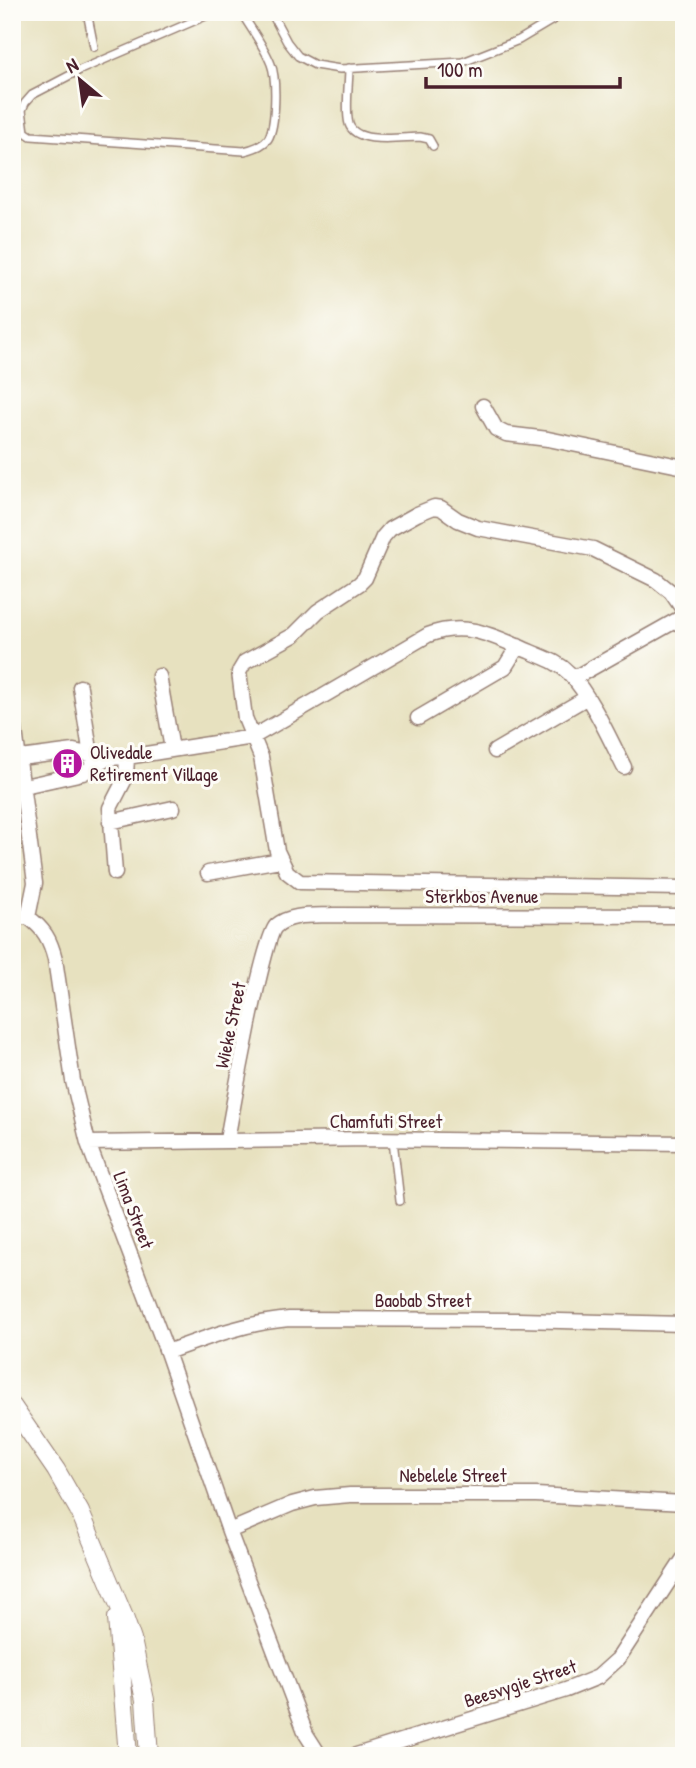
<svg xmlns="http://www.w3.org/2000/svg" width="696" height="1768" font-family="'Patrick Hand',sans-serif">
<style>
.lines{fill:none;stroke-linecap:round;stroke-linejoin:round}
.service-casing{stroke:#988075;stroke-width:10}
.minor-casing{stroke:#988075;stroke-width:17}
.tertiary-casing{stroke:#988075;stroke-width:20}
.service{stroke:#fff;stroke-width:7}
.minor{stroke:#fff;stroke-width:14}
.tertiary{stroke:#fff;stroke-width:18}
.labels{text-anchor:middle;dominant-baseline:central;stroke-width:6;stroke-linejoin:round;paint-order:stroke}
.poi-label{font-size:19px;fill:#4a1f2b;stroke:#fdfcf7;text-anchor:start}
.street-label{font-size:19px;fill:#4a1f2b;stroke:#fdfcf7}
</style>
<rect width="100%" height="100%" fill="#fdfcf7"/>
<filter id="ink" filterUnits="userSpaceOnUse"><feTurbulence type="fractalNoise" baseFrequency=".0143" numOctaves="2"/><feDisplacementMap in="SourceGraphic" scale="14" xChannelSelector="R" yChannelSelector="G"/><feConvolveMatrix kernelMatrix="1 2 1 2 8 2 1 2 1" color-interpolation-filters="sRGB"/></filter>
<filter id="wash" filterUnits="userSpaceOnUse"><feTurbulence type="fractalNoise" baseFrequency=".00686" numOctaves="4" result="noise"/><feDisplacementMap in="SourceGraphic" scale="28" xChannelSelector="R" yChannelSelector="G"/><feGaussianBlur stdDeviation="1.57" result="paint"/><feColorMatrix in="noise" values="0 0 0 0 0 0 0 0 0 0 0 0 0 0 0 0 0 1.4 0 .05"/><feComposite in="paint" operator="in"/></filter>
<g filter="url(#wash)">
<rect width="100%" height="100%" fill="#e7e1bf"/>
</g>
<g filter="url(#ink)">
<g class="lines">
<defs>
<path id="service" d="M87,12L94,47
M215,12L80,70L32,95L25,103L22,110L25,132L31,136L244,151C253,149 263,146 268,139C276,126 277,79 271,64C264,46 251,29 241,12
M271,12L287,42L298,56L315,65L340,69L463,62L519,40L566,12
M349,68C349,83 345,110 349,124C356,145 401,137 420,137L429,139L433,146
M393,1140L400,1201"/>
<path id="minor" d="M483,406L496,429L506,434L548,439L684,467
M684,611L671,592L656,580L593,549L478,528L458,520L441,508L434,507L417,514L390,529L383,537L365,578L359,584L318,611L294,635L245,662L239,672L245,718L261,757L277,851L287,872L300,882L684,888
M159,676L172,749
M574,678L684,616
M80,687L92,762
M12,707L35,883L28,917C44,929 50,939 55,959L73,1081L88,1143L167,1352L229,1531L306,1734L320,1756
M418,718L505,667L518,646
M495,751L586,698
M20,758L74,751L108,758L127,757L253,737L428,635C467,620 495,637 531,652C545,658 558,662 569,673C590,695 610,739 624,767
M24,786L83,773L108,758
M110,822L173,808
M115,873L110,808L126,777L127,757
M208,873L280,860
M12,917H28
M227,1140C232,1111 263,937 276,926C290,913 316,916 333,915L684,916
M88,1143L371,1139L684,1143
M167,1352C208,1337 245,1323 289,1319L519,1320L684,1324
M229,1531L292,1504L315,1498L350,1495H536L684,1503
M353,1756L566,1690L598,1677L618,1659L684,1558"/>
<path id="tertiary" d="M12,1406L56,1470L80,1512L124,1617L132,1640L145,1700L149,1756
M117,1618L128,1756"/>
</defs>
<use href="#service" class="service-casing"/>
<use href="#minor" class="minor-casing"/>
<use href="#tertiary" class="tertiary-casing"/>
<use href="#service" class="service"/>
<use href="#minor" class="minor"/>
<use href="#tertiary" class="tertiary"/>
</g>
</g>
<defs>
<symbol id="building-disc" viewBox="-11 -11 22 22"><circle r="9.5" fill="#b5179e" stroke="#fdfcf7"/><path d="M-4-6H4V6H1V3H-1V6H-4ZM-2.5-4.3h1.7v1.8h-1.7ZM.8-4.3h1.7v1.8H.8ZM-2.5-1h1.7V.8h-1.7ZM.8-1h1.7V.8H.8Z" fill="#fff"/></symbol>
</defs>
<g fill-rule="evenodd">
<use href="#building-disc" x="50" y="746" width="35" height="35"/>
</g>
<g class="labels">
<g class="poi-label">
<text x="90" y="752">Olivedale<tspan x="90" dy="22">Retirement Village</tspan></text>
</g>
<g class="street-label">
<text x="482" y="896">Sterkbos Avenue</text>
<text transform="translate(230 1025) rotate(-78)">Wieke Street</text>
<text x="386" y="1121">Chamfuti Street</text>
<text transform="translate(134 1210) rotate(69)">Lima Street</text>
<text x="423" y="1300">Baobab Street</text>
<text x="453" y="1475">Nebelele Street</text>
<text transform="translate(520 1683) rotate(-18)">Beesvygie Street</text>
</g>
</g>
<rect width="696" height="1768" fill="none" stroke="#fdfcf7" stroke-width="42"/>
<g transform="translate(80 80) rotate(331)" stroke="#fdfcf7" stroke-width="5" paint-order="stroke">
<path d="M0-5L12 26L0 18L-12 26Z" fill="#4a1f2b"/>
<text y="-10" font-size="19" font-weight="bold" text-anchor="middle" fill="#4a1f2b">N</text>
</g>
<path d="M426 77v10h194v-10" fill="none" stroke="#4a1f2b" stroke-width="3.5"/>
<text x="437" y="77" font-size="21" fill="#4a1f2b" stroke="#fdfcf7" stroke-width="5" paint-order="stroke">100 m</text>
</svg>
